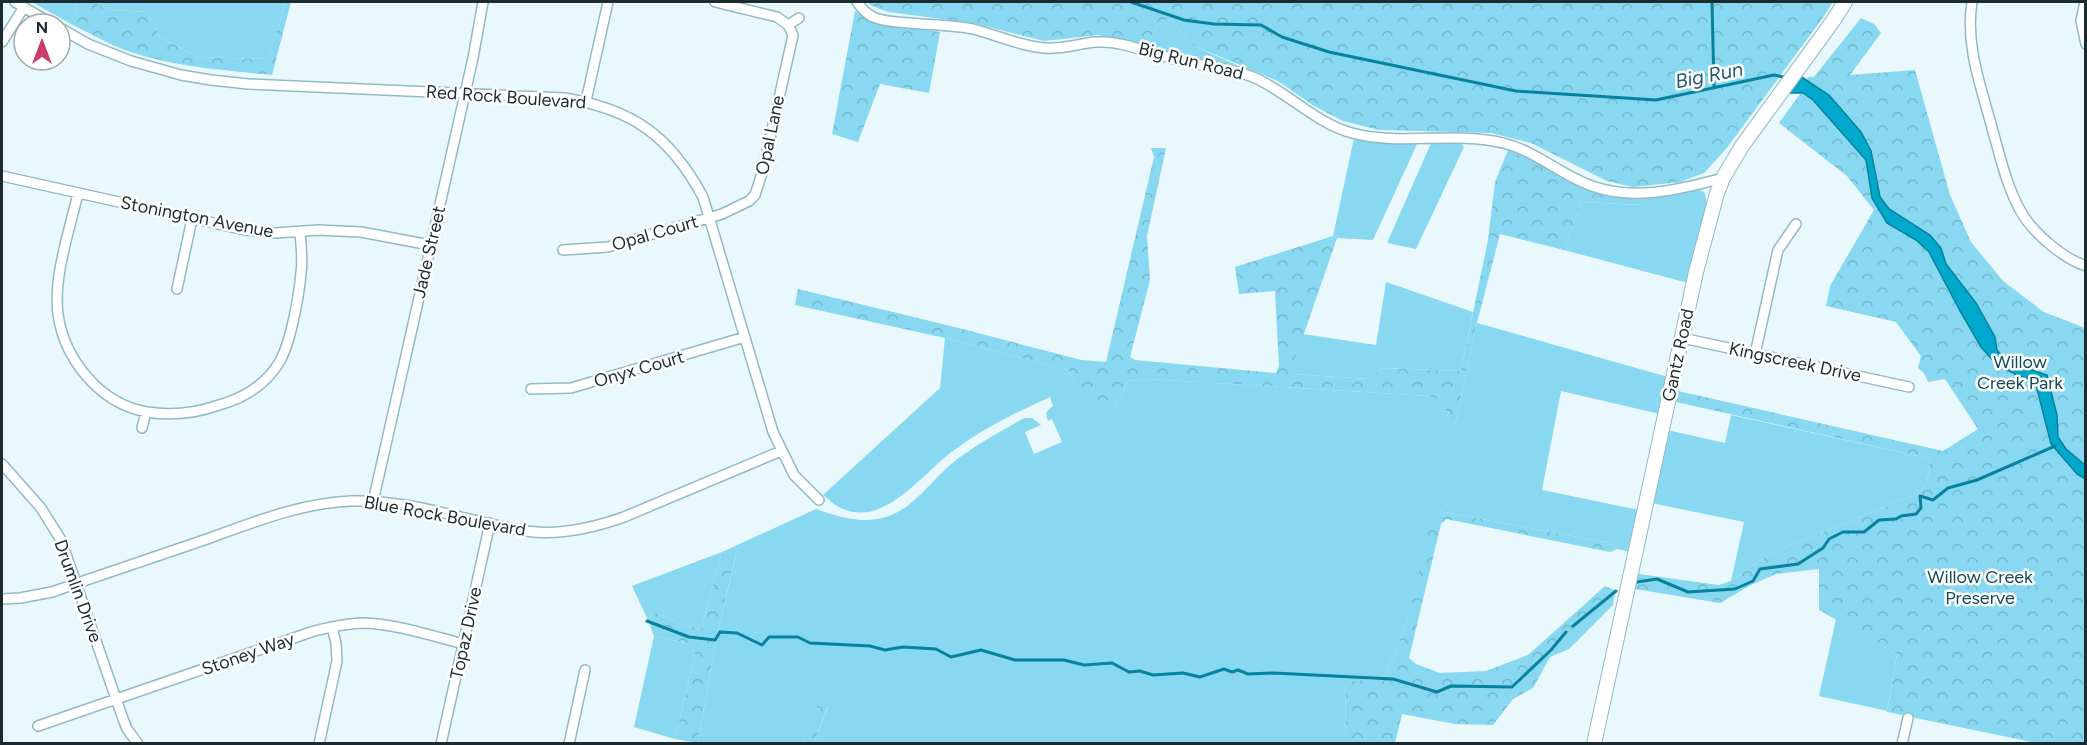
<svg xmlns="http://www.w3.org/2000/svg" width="2087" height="745" font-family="Figtree,sans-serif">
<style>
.grass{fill:#87d8f0}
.forest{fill:url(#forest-crowns)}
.water{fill:#00a9cc;stroke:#08839d;stroke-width:1.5}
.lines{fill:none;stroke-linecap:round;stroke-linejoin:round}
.stream{stroke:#08839d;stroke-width:3}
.street-casing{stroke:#92bac6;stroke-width:12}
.secondary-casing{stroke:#92bac6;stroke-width:16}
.street{stroke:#fff;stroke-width:9}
.secondary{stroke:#fff;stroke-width:14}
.labels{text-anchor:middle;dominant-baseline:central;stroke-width:5;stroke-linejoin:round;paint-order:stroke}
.street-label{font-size:18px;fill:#1c2b30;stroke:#fff}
.park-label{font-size:18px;fill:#134b5a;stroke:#fff}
.water-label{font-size:20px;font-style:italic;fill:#235968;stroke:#fff}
</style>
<defs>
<pattern id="forest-crowns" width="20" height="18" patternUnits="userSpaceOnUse" patternTransform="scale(1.5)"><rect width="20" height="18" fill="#87d8f0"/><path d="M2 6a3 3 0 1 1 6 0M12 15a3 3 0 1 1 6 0" fill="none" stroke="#74bace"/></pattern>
</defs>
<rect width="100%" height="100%" fill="#e8f8fd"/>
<path class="grass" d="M32,2H78L71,24Z
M98,2H285L282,15L267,59L198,57L160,37L147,12L111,10L97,4Z
M1160,20L1173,21L1192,45L1237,65L1196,59L1146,46Z
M1354,138L1418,142L1373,240L1337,238L1333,236Z
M1432,141L1460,142L1464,147L1416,249L1387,243Z
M1700,190L1705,193L1707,205L1688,283L1564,250L1581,202L1642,205L1644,197Z
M1386,282L1473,312L1461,371L1382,368L1369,379L1290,374L1303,334L1376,345Z
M1477,323L1668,377L1660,414L1561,391L1542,490L1639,510L1631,552L1617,549L1610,543L1438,511L1408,619L1388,670L1382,679L1346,681L1345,743H814L828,707L820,703L803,743H698L716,639L736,555L722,552L701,629L684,625L655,612L647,618L632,586L722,552L816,509C849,521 881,528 911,503C925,491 937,477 950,465C973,446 999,433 1024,418H1032L1041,425L1025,432L1034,454L1062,442L1052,419L1048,421L1046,414L1048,410L1053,406L1050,397C1017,412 986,427 957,448C924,470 883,533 837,506C832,503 827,498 823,495L940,388L945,338L1068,370L1075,386L1113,411L1128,381L1151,379L1428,396L1442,399L1450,421L1455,424Z
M1731,415L1931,459L1927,482L1919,493L1771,553L1731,581L1744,522L1651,503L1667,430L1725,443Z
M1908,527L1933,721L1819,696L1836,619L1897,654L1887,711L1904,697Z
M654,636L690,644L695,654L675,739L634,727Z"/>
<path class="forest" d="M78,2H98L97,4L111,10L147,12L160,37L198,57L267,59L282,15L285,2H291L272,75C223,70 172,67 125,50C107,43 89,33 71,24Z
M868,2H1833L1822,19L1726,149L1704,173L1680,182L1633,187L1607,181L1531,143L1491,133L1379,130L1343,121L1314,106L1278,81L1192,45L1173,21L1160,20L1146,46L1098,35L1044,41L973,23L888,12L870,5Z
M855,11L874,23L940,32L929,93L880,84L858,142L832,134Z
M1861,18L1874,24L1881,33L1850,75L1915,70L1950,195L1971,242L2003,281L2044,312L2085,328V743H2037L1887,712L1897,654L1819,610V569L1776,574L1751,585L1720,603L1635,589L1639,574L1719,585L1731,581L1771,553L1919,493L1927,482L1931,459L1676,402L1678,391L1943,451L1978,429L1945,379L1928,382L1924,373L1918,368L1921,356L1896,322L1826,306L1830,286L1874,210L1847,176L1779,123L1808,83L1806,80L1808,77H1814Z
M1151,148H1166L1147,236L1150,280L1130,357L1135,360L1276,373L1279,366L1275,291L1239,294L1235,267L1333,236L1337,238L1290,374L1369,379L1382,368L1461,371L1488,240L1495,182L1508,150L1605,191L1644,197L1643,205L1581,202L1564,250L1500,234L1477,323L1455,424L1450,421L1442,400L1428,396L1151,379L1128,381L1113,411L1100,412L1075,386L1068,370L945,338L795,305L798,289L963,329L1081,360L1106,362L1154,157Z
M1438,511L1610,543L1617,549L1610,552L1446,519L1441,524L1409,658L1416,664L1440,673L1486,671L1528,655L1605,586L1615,590L1613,605L1569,649L1550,657L1533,688L1513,699L1493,725L1455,724L1402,714L1395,743H1345L1346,681L1382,679L1388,670L1408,619L1433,512Z
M722,552L736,554L716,639L698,743L675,739L695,654L690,644L654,636L647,618L655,612L684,625L701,629Z
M819,703L828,706L814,743H803Z"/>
<path class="water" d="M1797,74L1829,95L1861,132L1871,151L1880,197L1889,209L1930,235L1941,248L1946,264L1976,303L1995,337L1997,350L2007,362L2047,375L2057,415L2058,437L2066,449L2085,465V479L2077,474L2051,444L2035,381L2017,375L1997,365L1981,347L1960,311L1929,252L1916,240L1887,223L1872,198L1866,160L1813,100L1803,93H1790L1786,88Z"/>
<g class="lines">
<path class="stream" d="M1131,2L1184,20L1214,24L1261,25L1282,37L1329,52L1516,91L1656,100L1774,75L1788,78
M1712,2L1714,88
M1637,582L1657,579L1688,592L1735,589L1753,581L1760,569L1798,564L1823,548L1829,539L1843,532H1864L1879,520L1896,519L1901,516L1916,514L1921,508L1920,496L1933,500L1948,488L1977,480L2055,446
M647,621L689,637L715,640L720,632L737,633L762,645L769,637H798L810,643L870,646L885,650L903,647L936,649L951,657L981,650L1015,660H1064L1084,665L1112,663L1129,672L1140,671L1153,675L1183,673L1200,677L1224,669L1232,672L1238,670L1248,674L1274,673L1393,679L1437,692L1451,686L1512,687L1551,650L1566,632
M1573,626L1616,591"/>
<defs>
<path id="street" d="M15,2L52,24
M857,2C861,8 866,13 873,17C884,22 897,22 909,23C930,25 952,25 973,29C997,35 1019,46 1044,48C1071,50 1091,37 1120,44C1143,49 1164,57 1186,62C1209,67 1231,68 1253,77C1288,92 1315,123 1352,133C1401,146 1454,131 1503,143C1529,149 1552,167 1576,179C1623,204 1675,191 1723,178
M1972,2C1965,45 1981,86 1992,128C2000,156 2006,184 2020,210C2032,232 2062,258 2086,266
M2085,2L2081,21L2086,44
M788,25L799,18
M60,28L88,44L131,61L181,75L211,80L248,84L564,98C633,109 670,136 703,197L773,432L794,475L819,500
M2,42L24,7
M586,101L608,2
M2,176L245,230L275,233L318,230L361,232L430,245
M78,193C70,229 53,277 58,314C64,359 100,404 147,412C171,416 196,413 219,405C244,398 266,385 280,361C291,341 299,296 301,273C303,260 301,245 300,232
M563,250L608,247L722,214L749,201L755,195L763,170L793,35L788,25L777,17L715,2
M177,289L192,219
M1682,338L1909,387
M1755,354L1778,250L1796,224
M531,389L571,388L745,337
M142,428L146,412
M2,464L41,508L61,540L122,716L127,729L138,744
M373,502L473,58L483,2
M2,599L20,598L52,592C103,574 155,557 207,539C254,522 301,503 351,501C411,499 468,522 526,531C559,536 593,528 624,517L781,451
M38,726L314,631C330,627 345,624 361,623C393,623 432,636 464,644
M319,744L337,661L336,643L332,627
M441,744L490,523
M569,744L585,670
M1902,744L1908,718"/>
<path id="secondary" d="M1594,744L1696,272L1717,193L1723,178L1742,146L1833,21L1845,2"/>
</defs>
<use href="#street" class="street-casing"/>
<use href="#secondary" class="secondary-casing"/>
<use href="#street" class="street"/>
<use href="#secondary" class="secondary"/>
</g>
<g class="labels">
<g class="street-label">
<text transform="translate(1191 61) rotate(14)">Big Run Road</text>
<text transform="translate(506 97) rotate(4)">Red Rock Boulevard</text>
<text transform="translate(770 135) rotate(-78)">Opal Lane</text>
<text transform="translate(197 217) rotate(11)">Stonington Avenue</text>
<text transform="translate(655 233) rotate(-16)">Opal Court</text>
<text transform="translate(429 252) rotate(-77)">Jade Street</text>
<text transform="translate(1678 355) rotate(-78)">Gantz Road</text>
<text transform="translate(1795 362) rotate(12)">Kingscreek Drive</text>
<text transform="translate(639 369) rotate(-16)">Onyx Court</text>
<text transform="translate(445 516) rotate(10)">Blue Rock Boulevard</text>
<text transform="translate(78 591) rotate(70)">Drumlin Drive</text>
<text transform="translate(466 633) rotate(-78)">Topaz Drive</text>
<text transform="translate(248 654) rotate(-19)">Stoney Way</text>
</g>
<g class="park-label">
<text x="2020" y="362">Willow<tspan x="2020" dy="21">Creek Park</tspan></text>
<text x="1980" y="577">Willow Creek<tspan x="1980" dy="21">Preserve</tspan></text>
</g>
<g class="water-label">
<text transform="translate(1709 75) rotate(-11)">Big Run</text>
</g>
</g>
<rect width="2087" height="745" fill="none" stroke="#1c2b30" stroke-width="6"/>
<g transform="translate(42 42)"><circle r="28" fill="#ffffff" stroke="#a4aaac" stroke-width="1.5"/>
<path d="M0-4.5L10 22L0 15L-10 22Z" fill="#c93c6b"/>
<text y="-9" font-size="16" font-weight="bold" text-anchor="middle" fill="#1c2b30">N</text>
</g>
</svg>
